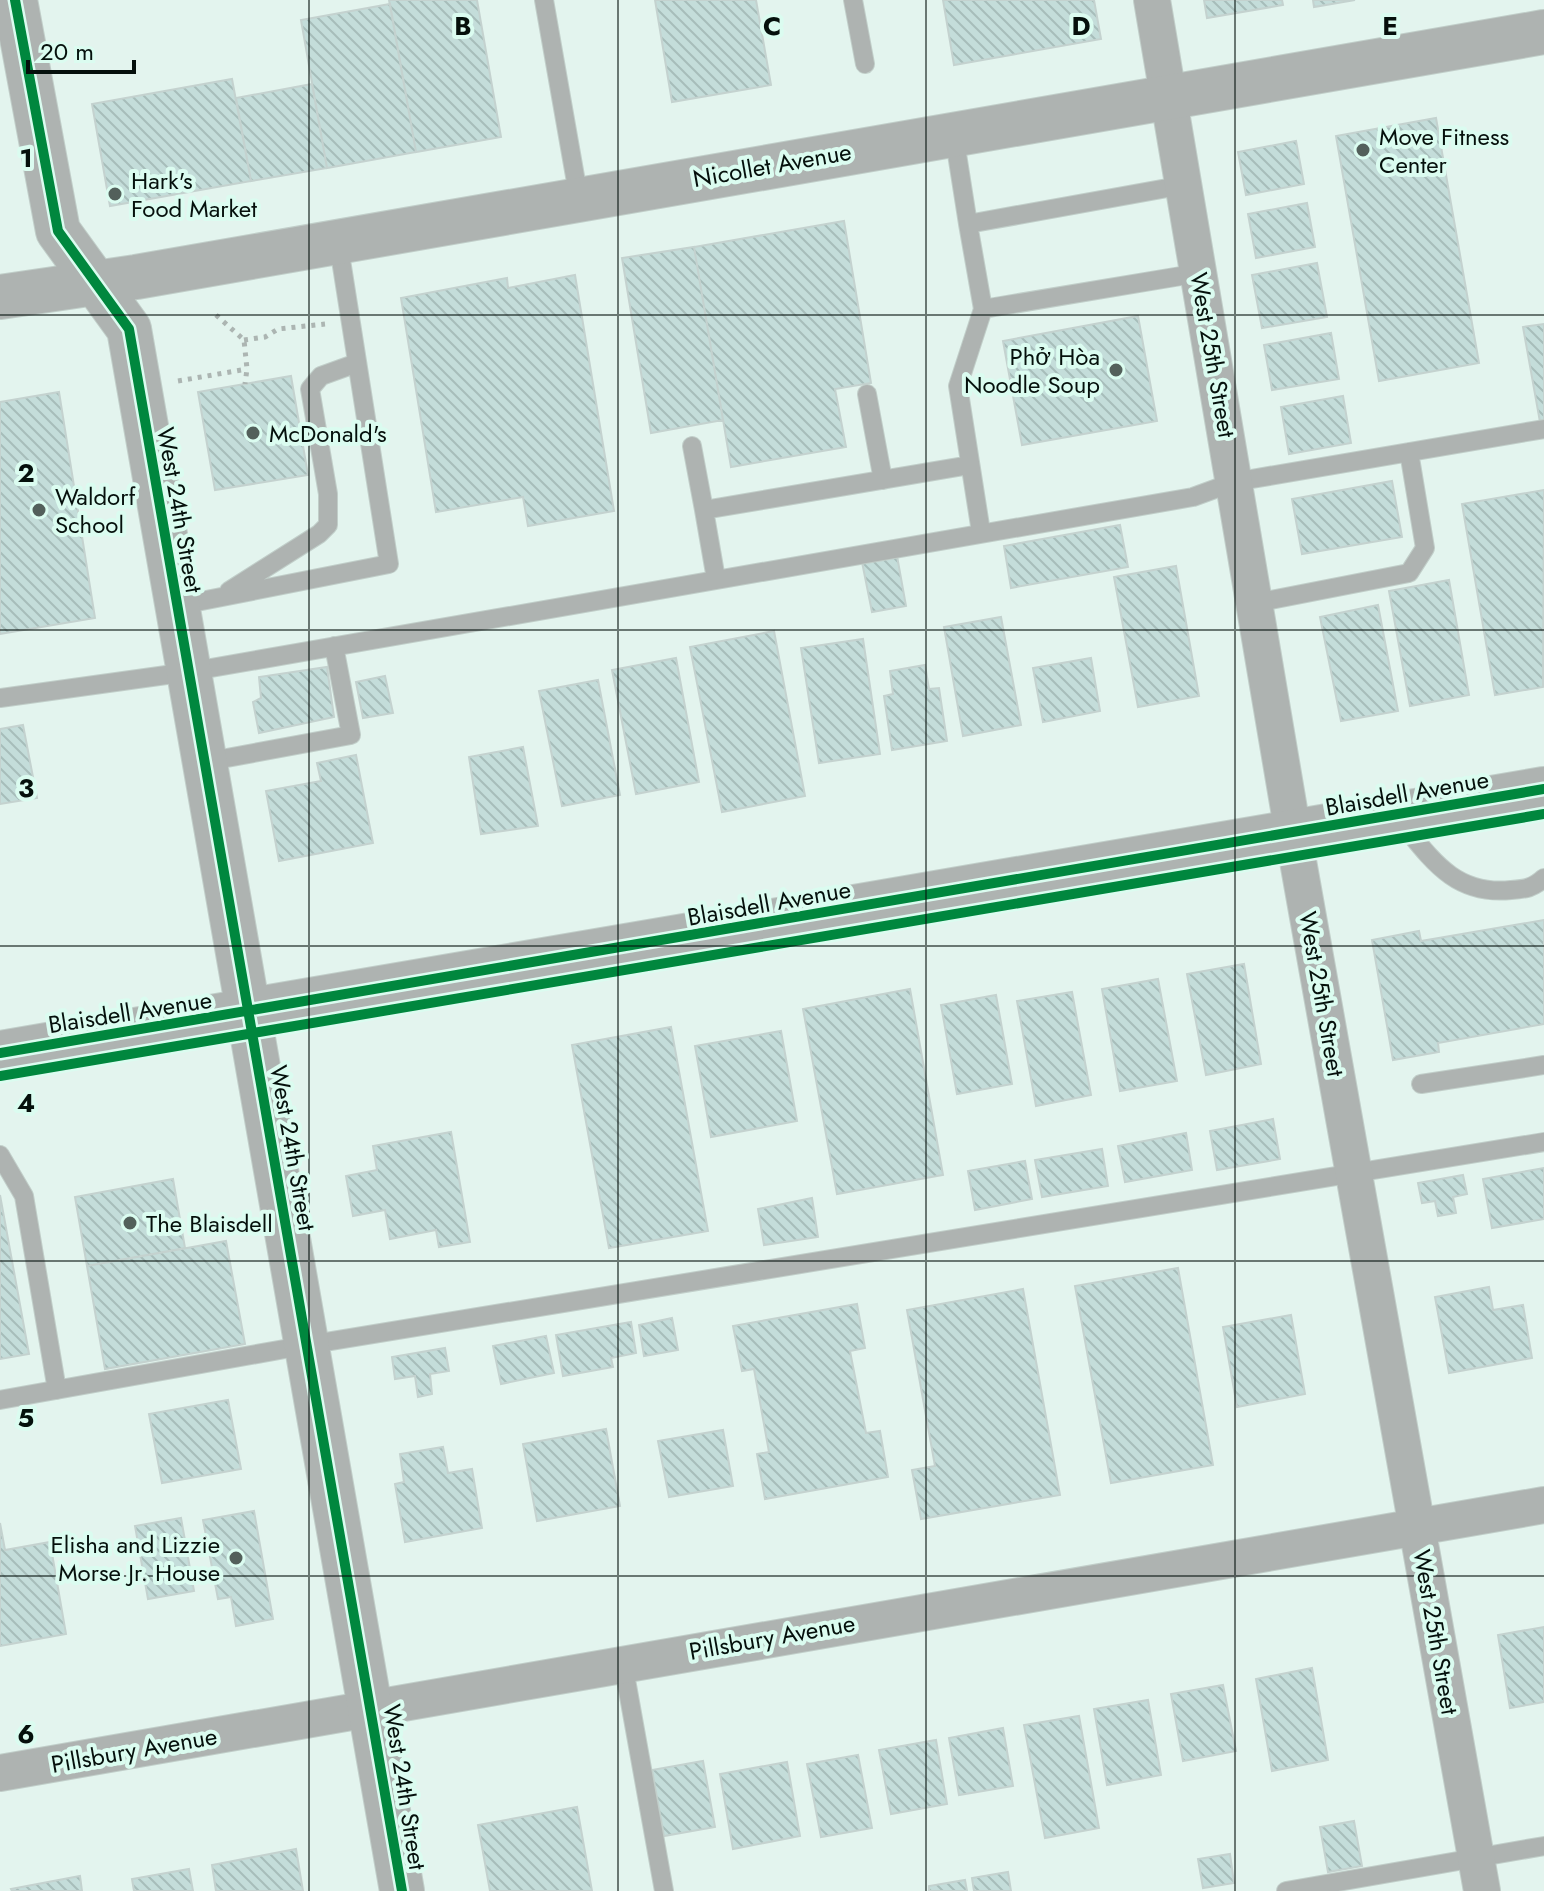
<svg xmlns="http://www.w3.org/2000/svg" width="1544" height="1891" font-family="Jost,sans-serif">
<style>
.building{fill:url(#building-back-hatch);stroke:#c4d2cf;stroke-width:2}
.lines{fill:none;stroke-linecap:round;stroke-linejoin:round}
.service-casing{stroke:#c1cec9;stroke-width:20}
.minor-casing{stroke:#c1cec9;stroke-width:38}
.tertiary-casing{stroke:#c1cec9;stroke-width:46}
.path{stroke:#acb5b2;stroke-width:5;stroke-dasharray:4 6;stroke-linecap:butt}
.service{stroke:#aeb3b1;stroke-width:18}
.minor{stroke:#aeb3b1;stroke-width:36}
.tertiary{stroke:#aeb3b1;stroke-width:44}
.cycleway-casing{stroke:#dbfcf0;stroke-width:15}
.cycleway{stroke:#00873e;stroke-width:10}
.grid{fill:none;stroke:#05100c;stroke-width:2;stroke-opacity:0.55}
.poi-dot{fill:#53605b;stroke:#dbfcf0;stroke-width:3}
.labels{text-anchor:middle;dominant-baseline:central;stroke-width:8;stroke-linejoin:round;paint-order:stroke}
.poi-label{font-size:24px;fill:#05100c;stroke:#dbfcf0;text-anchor:start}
.street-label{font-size:24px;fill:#05100c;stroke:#dbfcf0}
.grid-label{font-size:26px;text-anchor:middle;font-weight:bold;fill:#05100c;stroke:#dbfcf0;stroke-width:8;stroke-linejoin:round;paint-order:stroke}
</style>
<defs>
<pattern id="building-back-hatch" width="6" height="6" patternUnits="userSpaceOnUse" patternTransform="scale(2)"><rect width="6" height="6" fill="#c4ddda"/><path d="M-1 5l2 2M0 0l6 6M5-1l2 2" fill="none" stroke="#a7bdba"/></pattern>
</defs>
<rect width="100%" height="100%" fill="#e3f4ee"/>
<path class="building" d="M389,0H477L501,137L416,152Z
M655,0H756L771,85L672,102Z
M943,0H1094L1101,39L954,65Z
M1204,0H1282L1283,5L1207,18Z
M1313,0H1355L1314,7Z
M390,4L416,152L327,168L301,20Z
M232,79L251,181L110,206L92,104Z
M312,84L327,168L251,181L236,98Z
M1436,118L1479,363L1379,381L1336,136Z
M1296,141L1304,184L1246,195L1238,152Z
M1307,203L1315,247L1256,258L1248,214Z
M844,221L871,383L835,389L846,447L731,467L694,247Z
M694,247L723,420L651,433L622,258Z
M1317,263L1327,317L1262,328L1252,275Z
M575,275L614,511L528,526L523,497L436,512L401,298L507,278L508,288Z
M1138,316L1157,421L1022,445L1003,341Z
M1544,324V421L1540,422L1523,327Z
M1331,333L1339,379L1272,390L1264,345Z
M291,376L308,475L215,490L198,392Z
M59,392L95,618L0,634V402Z
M1343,396L1351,443L1289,454L1281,407Z
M1392,481L1402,537L1302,554L1292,499Z
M1544,490L1543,687L1495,695L1462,504Z
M1120,525L1128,567L1011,588L1004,546Z
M897,556L906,606L872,612L862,562Z
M1176,566L1199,696L1138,707L1114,577Z
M1449,580L1469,695L1410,706L1389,591Z
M1378,605L1398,711L1341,721L1320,617Z
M1001,617L1021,725L963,736L944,627Z
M774,631L805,796L722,812L690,647Z
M863,639L880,754L819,763L801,648Z
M676,658L699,782L636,794L612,670Z
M1091,658L1100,711L1043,722L1033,668Z
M925,665L929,689L939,688L947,741L892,750L884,696L893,694L890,671Z
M327,667L334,717L259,733L253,702L261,698L259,677Z
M385,676L393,713L363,718L356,682Z
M598,680L620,795L562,806L539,691Z
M23,725L37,798L0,804V729Z
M523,747L538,826L481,834L469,757Z
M356,755L373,843L279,861L266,791L321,781L317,763Z
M1544,920V1024L1438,1043L1439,1052L1393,1060L1372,940L1419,931L1421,941Z
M1244,964L1261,1064L1206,1075L1187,974Z
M1158,979L1177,1081L1120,1091L1102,989Z
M910,989L943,1175L837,1194L803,1009Z
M1072,992L1091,1095L1036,1106L1017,1001Z
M996,995L1012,1084L957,1094L941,1005Z
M671,1027L708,1231L609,1248L572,1045Z
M781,1031L797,1121L711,1137L695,1046Z
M1273,1119L1280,1159L1217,1170L1210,1131Z
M451,1132L470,1242L439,1247L436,1230L390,1239L385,1210L353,1216L346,1176L377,1170L373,1146Z
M1186,1133L1192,1170L1125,1182L1118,1146Z
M1102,1149L1108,1186L1042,1197L1035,1160Z
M1025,1161L1032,1199L975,1210L968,1171Z
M1544,1168V1219L1492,1228L1483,1179Z
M1463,1175L1467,1194L1453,1197L1456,1213L1438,1216L1435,1201L1422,1203L1418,1183Z
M173,1179L185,1248L87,1266L75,1197Z
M0,1195L29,1354L0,1359Z
M812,1198L818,1237L764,1245L758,1209Z
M226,1241L245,1344L105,1369L87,1266Z
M1178,1268L1213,1465L1111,1483L1075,1286Z
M1489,1287L1493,1310L1523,1305L1532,1358L1449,1373L1435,1297Z
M1023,1289L1060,1495L921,1519L912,1470L935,1466L907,1310Z
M857,1304L865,1348L850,1351L866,1433L880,1431L888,1477L765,1499L757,1454L769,1452L754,1369L742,1371L733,1326Z
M1291,1315L1305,1394L1237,1407L1223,1327Z
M672,1318L678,1350L644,1356L639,1325Z
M631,1322L636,1353L611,1358L613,1367L563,1376L556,1335Z
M546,1336L554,1373L501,1384L493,1346Z
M445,1348L449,1371L430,1374L432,1394L418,1397L415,1376L395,1379L392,1357Z
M228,1400L241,1469L162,1483L149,1414Z
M606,1429L620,1506L537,1521L523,1444Z
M723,1430L733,1486L669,1497L658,1441Z
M443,1447L448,1473L472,1469L482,1528L405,1542L395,1484L404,1482L400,1454Z
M254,1511L273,1619L236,1626L231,1597L218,1599L203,1520Z
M181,1518L194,1591L148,1599L135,1526Z
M0,1523L5,1550L50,1542L66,1634L0,1646Z
M1544,1627V1702L1510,1708L1498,1635Z
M1312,1668L1328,1760L1272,1771L1256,1679Z
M1223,1685L1236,1751L1183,1761L1171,1694Z
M1148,1700L1161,1775L1107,1785L1094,1709Z
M1079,1716L1099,1828L1045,1838L1024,1725Z
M1003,1728L1013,1786L959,1795L949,1738Z
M936,1740L947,1804L891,1814L879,1750Z
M858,1755L872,1828L821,1837L807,1764Z
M703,1761L715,1827L664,1836L652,1770Z
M787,1762L800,1836L733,1849L720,1774Z
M577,1807L592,1891H490L478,1825Z
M1354,1821L1362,1866L1328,1872L1320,1827Z
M296,1849L303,1891H216L212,1865Z
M1230,1854L1234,1883L1203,1888L1198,1859Z
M189,1869L193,1891H134L132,1879Z
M1008,1872L1011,1891H974L972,1878Z
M80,1876L82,1891H12L11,1889Z
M965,1880L967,1891H929V1886Z"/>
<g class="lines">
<defs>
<path id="service" d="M544,0L579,199
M853,0L865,64
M954,135L968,224L1184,185
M968,224L983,309L958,386L981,532
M983,309L1199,273
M867,394L883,480
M692,446L704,510
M716,579L704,510L970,465
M229,591L319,534L328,525V494L310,389L321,376L357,363
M1255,603L1409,573L1425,548L1409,452
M176,606L389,564L338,241
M0,698L188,672L1193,497L1234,482L1544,429
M205,762L351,735L334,646
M1397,817C1430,857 1453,896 1511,890C1526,889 1533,888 1544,878
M1421,1084L1544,1065
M0,1155L24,1196L57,1390
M0,1400L307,1345L1544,1142
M623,1663L664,1891
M1286,1891L1544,1846"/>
<path id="minor" d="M1152,0L1293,833L1482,1891
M0,1773L1544,1505"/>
<path id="tertiary" d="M15,0L58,231L129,329L402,1891
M0,297L136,277L1544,32
M0,1053L1544,789"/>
</defs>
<use href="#service" class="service-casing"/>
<use href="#minor" class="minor-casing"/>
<use href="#tertiary" class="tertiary-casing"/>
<path class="path" d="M216,315L244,340L247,369L245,384
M244,340L265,337L278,329L325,324
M178,381L247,369"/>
<use href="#service" class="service"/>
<use href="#minor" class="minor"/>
<use href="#tertiary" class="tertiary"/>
<defs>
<path id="cycleway" d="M15,0L58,231L129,329L402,1891
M0,1053L1544,789
M0,1076L1544,814"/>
</defs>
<use href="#cycleway" class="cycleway-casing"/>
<use href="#cycleway" class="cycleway"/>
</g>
<path class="grid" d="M309,0V1891M618,0V1891M926,0V1891M1235,0V1891M0,315H1544M0,630H1544M0,946H1544M0,1261H1544M0,1576H1544"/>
<g class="poi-dot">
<circle cx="1363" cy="150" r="8"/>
<circle cx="115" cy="194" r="8"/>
<circle cx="1116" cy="370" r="8"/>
<circle cx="253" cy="433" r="8"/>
<circle cx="39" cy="510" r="8"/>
<circle cx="130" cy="1223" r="8"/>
<circle cx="236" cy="1558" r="8"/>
</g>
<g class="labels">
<g class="poi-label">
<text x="1379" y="136">Move Fitness<tspan x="1379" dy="28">Center</tspan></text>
<text x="131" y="180">Hark's<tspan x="131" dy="28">Food Market</tspan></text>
<text x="1100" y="356" text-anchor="end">Phở Hòa<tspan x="1100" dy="28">Noodle Soup</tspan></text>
<text x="269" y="433">McDonald's</text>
<text x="55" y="496">Waldorf<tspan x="55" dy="28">School</tspan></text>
<text x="146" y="1223">The Blaisdell</text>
<text x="220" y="1544" text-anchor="end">Elisha and Lizzie<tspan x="220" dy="28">Morse Jr. House</tspan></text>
</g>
<g class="street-label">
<text transform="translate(772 165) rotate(-10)">Nicollet Avenue</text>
<text transform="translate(1213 355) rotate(80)">West 25th Street</text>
<text transform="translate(180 510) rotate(80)">West 24th Street</text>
<text transform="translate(1407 793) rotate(-10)">Blaisdell Avenue</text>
<text transform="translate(769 903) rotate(-10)">Blaisdell Avenue</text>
<text transform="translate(1322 994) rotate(80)">West 25th Street</text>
<text transform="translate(130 1012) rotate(-9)">Blaisdell Avenue</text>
<text transform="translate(293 1148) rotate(80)">West 24th Street</text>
<text transform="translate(1436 1632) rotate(80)">West 25th Street</text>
<text transform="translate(772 1637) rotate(-10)">Pillsbury Avenue</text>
<text transform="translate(134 1750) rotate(-10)">Pillsbury Avenue</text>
<text transform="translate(405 1787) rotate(81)">West 24th Street</text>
</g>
</g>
<g class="grid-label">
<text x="463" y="35">B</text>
<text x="772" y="35">C</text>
<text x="1081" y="35">D</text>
<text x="1390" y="35">E</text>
<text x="26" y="167">1</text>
<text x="26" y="482">2</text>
<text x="26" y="797">3</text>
<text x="26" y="1112">4</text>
<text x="26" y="1427">5</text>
<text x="26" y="1743">6</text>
</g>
<path d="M28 60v12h106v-12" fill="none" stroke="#05100c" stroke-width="4"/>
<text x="40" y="60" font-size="24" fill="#05100c" stroke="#dbfcf0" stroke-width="6" paint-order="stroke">20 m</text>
</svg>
